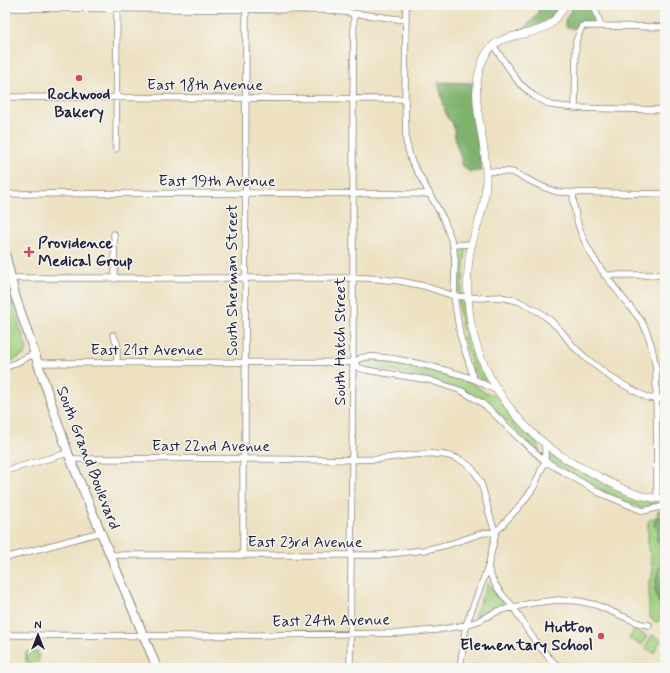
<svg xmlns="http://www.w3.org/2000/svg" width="670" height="673" font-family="Mynerve,sans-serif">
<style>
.green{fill:#a1d07f;stroke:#62795d}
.forest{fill:#80b26e;stroke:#516a54}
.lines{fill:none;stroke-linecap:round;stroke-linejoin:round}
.minor-casing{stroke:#88827e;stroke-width:7}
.tertiary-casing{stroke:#88827e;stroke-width:8}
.secondary-casing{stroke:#88827e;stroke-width:10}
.minor{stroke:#fff;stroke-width:5.5}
.tertiary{stroke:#fff;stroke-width:7}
.secondary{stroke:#fff;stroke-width:8}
.poi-dot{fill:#d1495b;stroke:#f6f6f2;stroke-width:1.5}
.labels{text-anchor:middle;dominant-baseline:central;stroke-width:3;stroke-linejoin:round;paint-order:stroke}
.street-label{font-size:16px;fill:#22223b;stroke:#f6f6f2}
.poi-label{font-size:16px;font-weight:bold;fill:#22223b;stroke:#f6f6f2}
</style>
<rect width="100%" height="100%" fill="#f6f6f2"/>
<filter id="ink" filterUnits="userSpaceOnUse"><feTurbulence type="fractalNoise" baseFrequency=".025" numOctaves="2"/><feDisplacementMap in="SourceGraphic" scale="8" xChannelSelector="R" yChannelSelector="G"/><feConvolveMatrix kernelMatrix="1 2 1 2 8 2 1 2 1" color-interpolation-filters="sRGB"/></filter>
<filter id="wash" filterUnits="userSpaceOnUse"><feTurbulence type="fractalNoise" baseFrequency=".012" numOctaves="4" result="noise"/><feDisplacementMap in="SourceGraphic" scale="16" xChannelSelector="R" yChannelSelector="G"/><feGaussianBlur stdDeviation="0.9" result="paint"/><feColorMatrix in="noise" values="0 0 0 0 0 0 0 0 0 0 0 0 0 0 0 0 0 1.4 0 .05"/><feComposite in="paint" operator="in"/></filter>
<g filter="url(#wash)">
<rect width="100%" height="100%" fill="#ede1c1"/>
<path class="green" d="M459,247H464L466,251L464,268L462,290L459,293L456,291L458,267L456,249Z
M5,275L9,293L27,349L25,354L5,364Z
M461,300L464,301C467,329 474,354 486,379L484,381L477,376L474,373L463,336L458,303V301Z
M362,360C397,362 459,370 486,393H489L491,395L494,394L514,419L536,441L540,451H538L527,442L496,411L480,399L427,377L385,370L362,368L359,364Z
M550,452L598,480L620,491L646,502L662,504L646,509L641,508C609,494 579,479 549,460L547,456Z
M661,510V516L658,517V532L656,536L657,540L661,546V567L659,568C657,575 655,583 655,590C656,601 666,609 659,621L655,622L653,619L649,617V580H651L653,569C650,563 652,559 650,553L648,551V521L657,516L658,511Z
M488,583L505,605L474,617Z
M634,629L647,636L642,645L629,639Z
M652,635L661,640L654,653L645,648Z
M26,652H38L39,662H26Z"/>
<path class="forest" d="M540,5H560C554,18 540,26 525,29L529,23L537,15Z
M574,5H590L593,18L592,24C584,27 573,31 565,26V20Z
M438,82L472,83L473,109L479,141L482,171L469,172L461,164V159L456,143L454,128L452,122L447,118Z
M661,516V546C654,540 658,535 658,527L654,526L655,520Z
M661,567V605C652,595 656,579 659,568Z"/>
</g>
<g filter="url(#ink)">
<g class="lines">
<defs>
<path id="minor" d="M406,5L405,99L406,141L411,160L444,220L453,245L455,260L454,296L460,335L474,379
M5,8L327,10L406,20
M601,26L665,27
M493,45L519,83L534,96L551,105L575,108L665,110
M5,97L405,99
M575,108L576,41L582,26H601L594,5
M116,149L117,9
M486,171L512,172L543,187L557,192L665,194
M573,193C574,246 612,283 642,322C650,336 653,352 656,368L657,499
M5,194L246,193L429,194
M114,234L115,279
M453,245L472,244
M604,275H665
M10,278H368L400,281L424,286L454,296L479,298L501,297L518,301L541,313L551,321L562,332L574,347L587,359L613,379L648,398L665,399
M113,335L117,343V363
M353,362L359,368L366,370L429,380L462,391L482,403L491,411L522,441L545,461L600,493L643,511L665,506
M37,363L353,362C356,361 359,359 361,358C382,352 451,371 473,379C481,382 489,387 497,391
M5,368L34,354
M70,459C132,459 195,458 257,459C298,459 338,461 378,459C405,457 444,446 467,464C488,481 484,510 496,532
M5,471L68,453
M110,555H379L425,550L450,544L483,533L496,532
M243,555V459L245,447L246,5
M5,558L101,532
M488,567C491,580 497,589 506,599C509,602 512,605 514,608C527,630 541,652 560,668
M5,635L195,636L402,633L437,630L466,625L478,621L498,611L532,603L557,600L579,601L596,605L641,624L649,625
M350,668L353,356V99L354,14
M460,668L466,625L488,567L496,532L524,501L534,487L545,461V444"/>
<path id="tertiary" d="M565,5C561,13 556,19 549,25C526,40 496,29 483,60C467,97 486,135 486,173C487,201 480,217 472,243C468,259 467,278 468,295C470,362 510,423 566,459C576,466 588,470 598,476C619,487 641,500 665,498"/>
<path id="secondary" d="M5,253L15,295L68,453L157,668"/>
</defs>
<use href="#minor" class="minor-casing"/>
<use href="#tertiary" class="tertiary-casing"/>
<use href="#secondary" class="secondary-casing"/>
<use href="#minor" class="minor"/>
<use href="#tertiary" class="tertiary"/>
<use href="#secondary" class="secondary"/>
</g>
</g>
<g class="poi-dot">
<circle cx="79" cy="78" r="4"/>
<path d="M27 246h4v4h4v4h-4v4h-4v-4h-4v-4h4z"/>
<circle cx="601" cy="636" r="4"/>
</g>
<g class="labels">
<g class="street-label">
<text x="205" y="85">East 18th Avenue</text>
<text x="217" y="181">East 19th Avenue</text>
<text transform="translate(232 280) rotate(-90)">South Sherman Street</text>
<text transform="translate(340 341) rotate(-90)">South Hatch Street</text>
<text x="147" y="350">East 21st Avenue</text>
<text x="211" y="446">East 22nd Avenue</text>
<text transform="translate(88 458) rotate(69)">South Grand Boulevard</text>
<text x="305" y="542">East 23rd Avenue</text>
<text transform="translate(331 621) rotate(-1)">East 24th Avenue</text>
</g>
<g class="poi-label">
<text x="79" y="94">Rockwood<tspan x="79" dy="18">Bakery</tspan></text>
<text x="38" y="243" text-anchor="start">Providence<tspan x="38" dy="18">Medical Group</tspan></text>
<text x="593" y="627" text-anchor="end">Hutton<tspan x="593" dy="18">Elementary School</tspan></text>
</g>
</g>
<rect width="670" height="673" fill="none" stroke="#f6f6f2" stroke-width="20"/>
<g transform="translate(38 635)" stroke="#f6f6f2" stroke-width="3" paint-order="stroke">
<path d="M0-3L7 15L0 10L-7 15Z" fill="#22223b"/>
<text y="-6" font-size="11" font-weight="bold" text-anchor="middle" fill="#22223b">N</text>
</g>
</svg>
